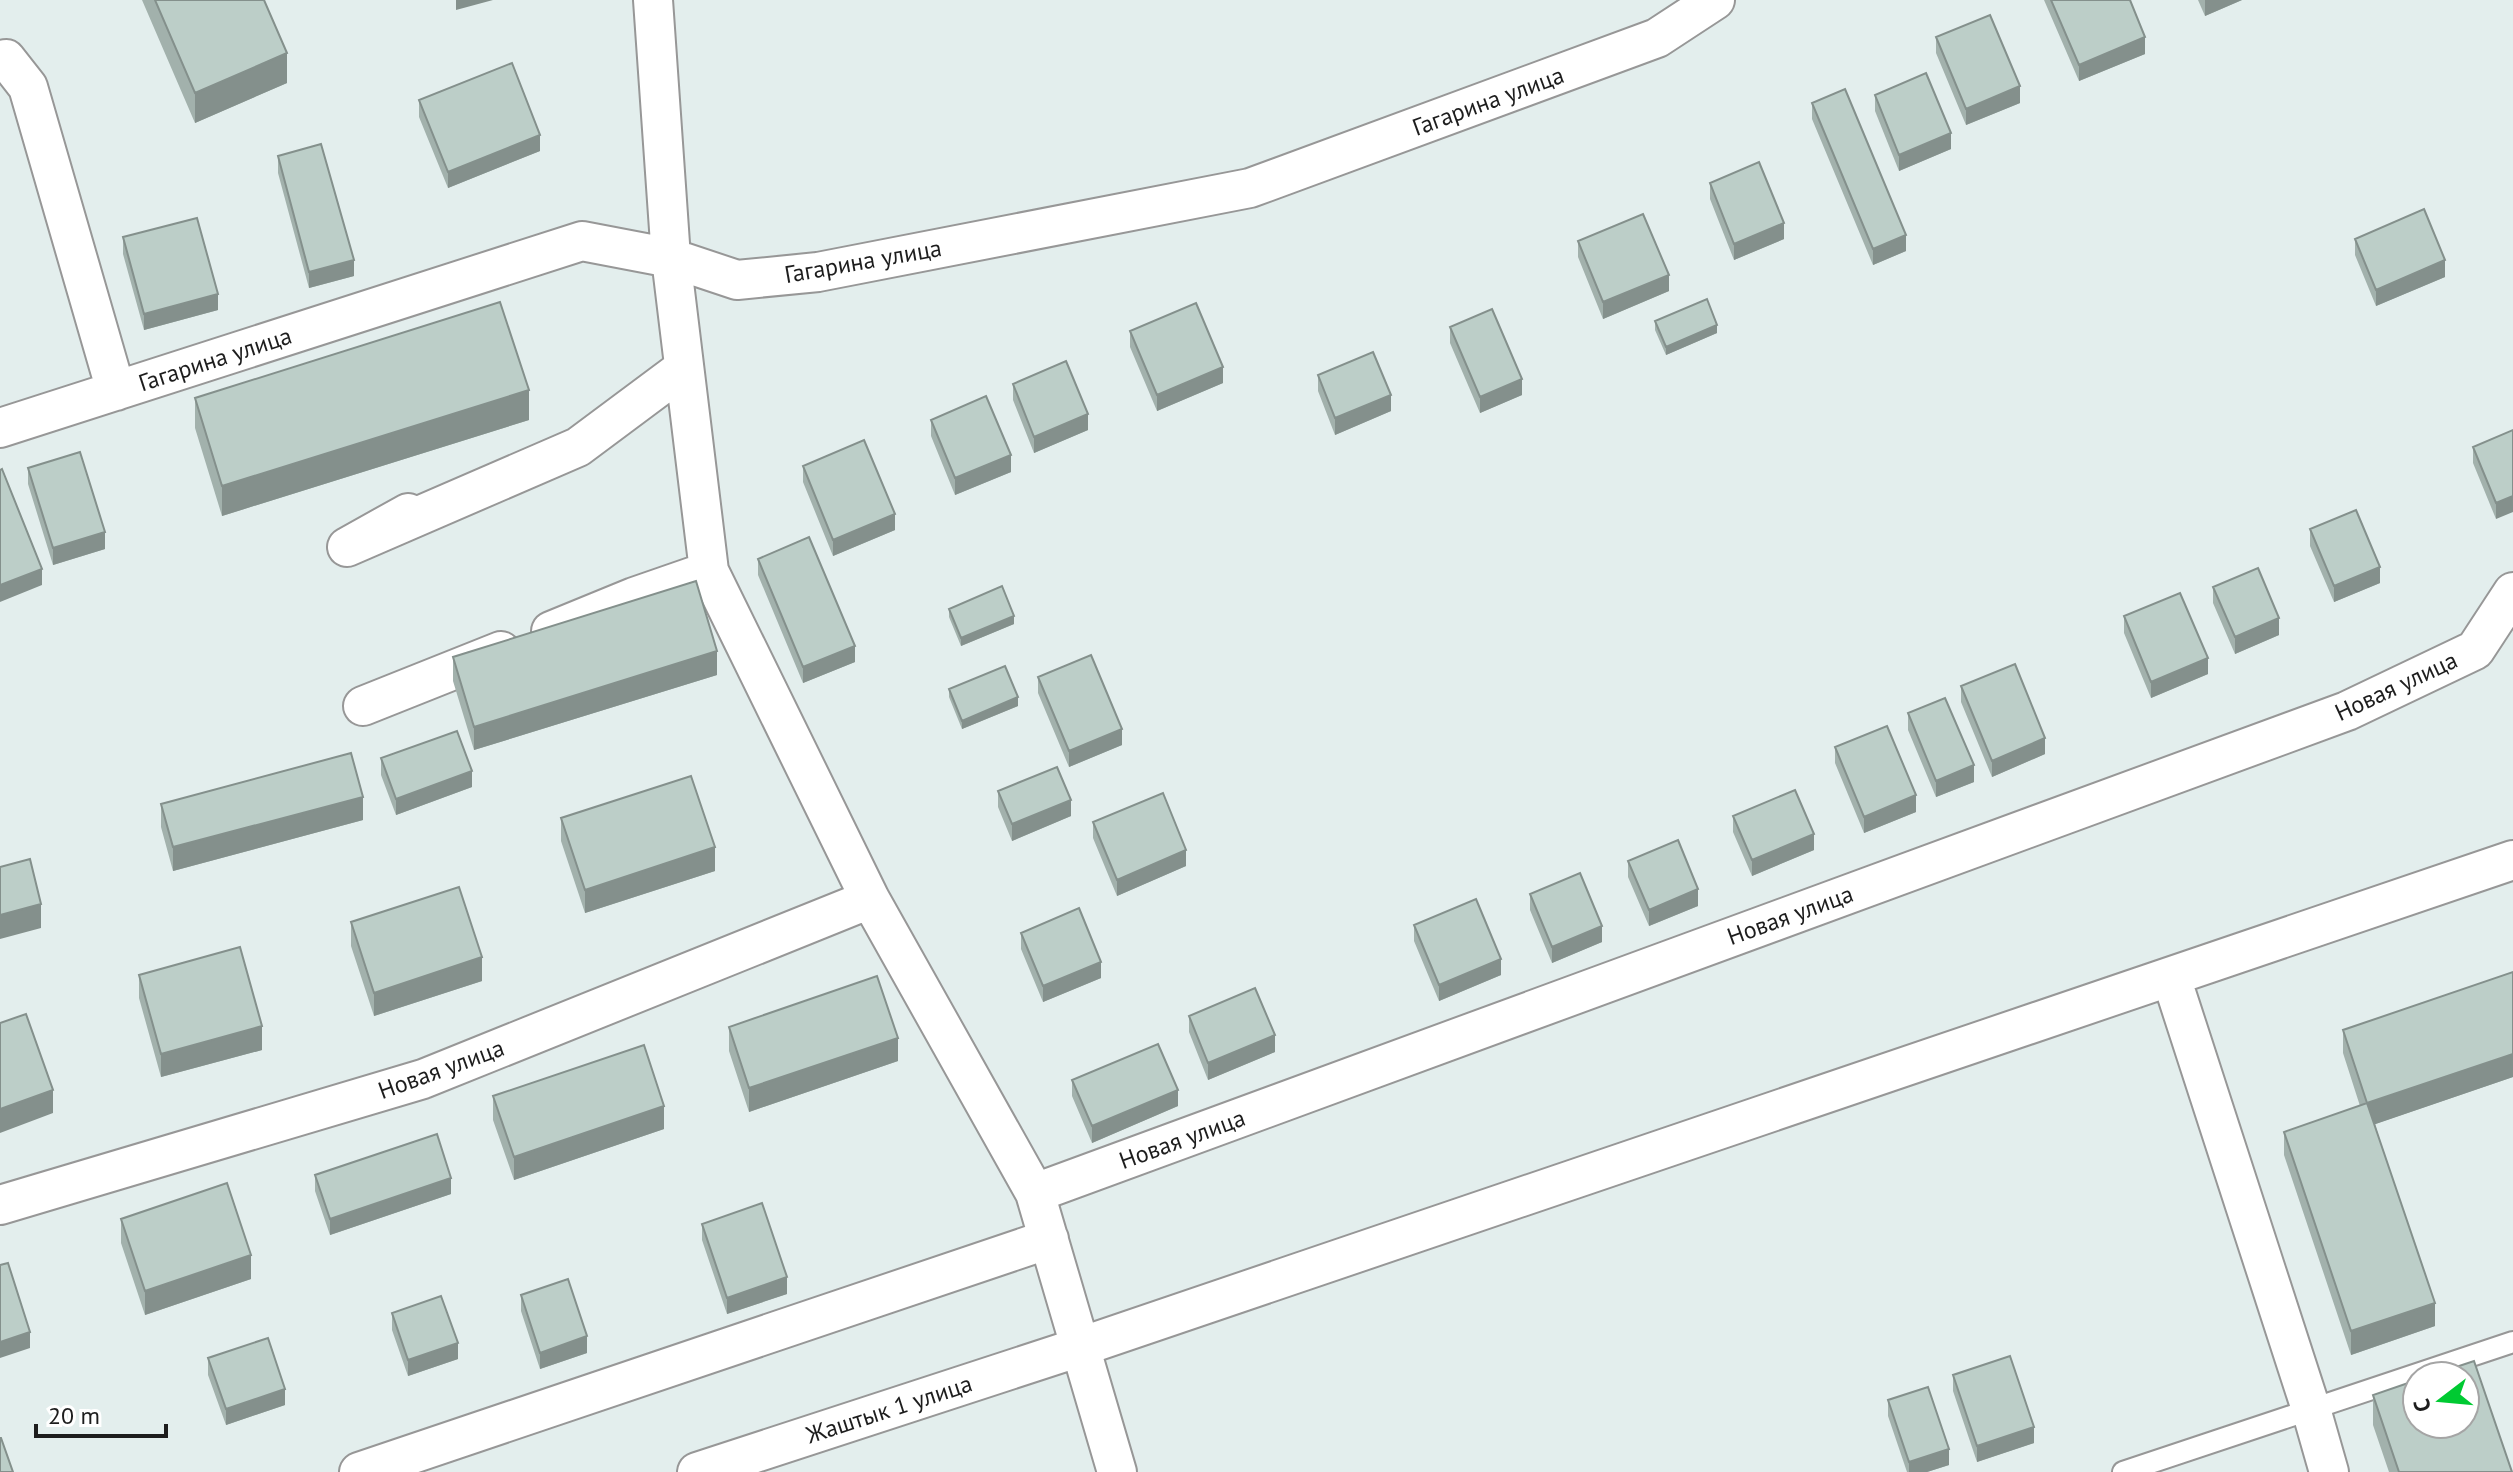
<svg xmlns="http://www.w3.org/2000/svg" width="2513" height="1472" font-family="'PT Sans',sans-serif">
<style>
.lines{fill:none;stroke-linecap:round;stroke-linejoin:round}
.service-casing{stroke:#979797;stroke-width:24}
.minor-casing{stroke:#979797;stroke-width:42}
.service{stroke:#fff;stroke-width:20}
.minor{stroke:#fff;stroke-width:38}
.wall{fill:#a2b1ac}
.shaded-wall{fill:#84908c}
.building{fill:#bccec8;stroke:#84908c;stroke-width:2}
.labels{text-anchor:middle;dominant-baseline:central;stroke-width:6;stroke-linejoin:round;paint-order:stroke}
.street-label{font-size:24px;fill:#1d1d1d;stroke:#fff}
</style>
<rect width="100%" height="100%" fill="#e3eeed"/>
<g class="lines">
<defs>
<path id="service" d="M2123,1472L2513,1342"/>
<path id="minor" d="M653,0L671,258L709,571L870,899L1035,1193L1117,1472
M0,60L6,59L28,87L116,391
M0,428L582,241L671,258L737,280L818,272L1250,188L1657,38L1715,0
M408,513L347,547L578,447L684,368
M551,631L634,597L709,571
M363,706L501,651
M2171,977L2311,1409L2329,1472
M1035,1193L2347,711L2475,650L2513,592
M0,1205L423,1079L870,899
M359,1472L1049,1239
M697,1472L1080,1347L2513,860"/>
</defs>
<use href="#service" class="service-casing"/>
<use href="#minor" class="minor-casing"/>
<use href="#service" class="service"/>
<use href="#minor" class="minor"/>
</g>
<path class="wall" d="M142,0H264L287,83L195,123Z
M2044,0H2130L2145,54L2079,81Z
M2198,0H2242L2205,16Z
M1936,37L2020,103L1966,125L1936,53Z
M1875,95L1951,149L1899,171L1875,111Z
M419,100L540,151L448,188L419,117Z
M1812,103L1906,251L1873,265L1812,119Z
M278,156L354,276L309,288L278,173Z
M1710,183L1784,239L1734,260L1710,199Z
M123,237L218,310L144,330L123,254Z
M2355,239L2445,277L2376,306L2355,255Z
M1578,241L1669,291L1603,319L1578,257Z
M1655,321L1717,333L1666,355L1655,330Z
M1450,327L1522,395L1480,413L1450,343Z
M1130,331L1223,383L1157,411L1130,347Z
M1318,375L1391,411L1335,435L1318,391Z
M1013,384L1088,430L1034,453L1013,400Z
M195,398L529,420L222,516L195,428Z
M931,420L1011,472L955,495L931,436Z
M2513,430L2496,519L2473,463V447Z
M803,466L895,530L833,556L803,482Z
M28,468L105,549L53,565L28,484Z
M2310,529L2380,583L2334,602L2310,546Z
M758,559L855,662L803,683L758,575Z
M2213,587L2279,635L2235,654L2213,603Z
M949,609L1014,624L961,646L949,617Z
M2124,616L2208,674L2151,698L2124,633Z
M453,657L717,675L474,750L453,681Z
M1038,677L1122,745L1069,767L1038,693Z
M1961,686L2045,754L1992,777L1961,702Z
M949,689L1018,706L962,729L949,697Z
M1908,713L1974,782L1936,797L1908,730Z
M1835,747L1916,812L1864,833L1835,763Z
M381,758L472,787L396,815L381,775Z
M998,791L1071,816L1012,841L998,807Z
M161,804L363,820L173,871L161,827Z
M1733,816L1814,850L1752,876L1733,832Z
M561,818L715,871L585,913L561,841Z
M1093,822L1186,866L1117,896L1093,838Z
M1628,861L1698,906L1649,926L1628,877Z
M1530,894L1602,942L1552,963L1530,910Z
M351,922L482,981L374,1016L351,946Z
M1414,925L1501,975L1439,1001L1414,941Z
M1021,933L1101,978L1043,1002L1021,949Z
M2513,972V1077L2375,1124L2435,1326L2351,1355L2284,1155V1132L2360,1106L2343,1053V1030Z
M139,975L262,1050L161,1077L139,998Z
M1189,1016L1275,1052L1208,1080L1189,1032Z
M729,1027L898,1061L749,1112L729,1051Z
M1072,1080L1178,1106L1092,1143L1072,1096Z
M493,1096L664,1129L514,1180L493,1120Z
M315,1175L451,1194L330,1235L315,1191Z
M121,1219L251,1279L145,1315L121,1243Z
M702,1224L787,1294L727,1314L702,1240Z
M521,1295L587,1353L540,1369L521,1311Z
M392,1313L458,1359L408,1376L392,1330Z
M208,1358L285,1405L226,1425L208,1375Z
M1953,1375L2034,1443L1977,1462L1953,1391Z
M2373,1395L2512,1472H2389L2373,1425Z
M1888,1400L1949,1465L1927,1472H1907L1888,1416Z"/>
<path class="shaded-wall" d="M456,0H493L456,10Z
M2205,0H2242L2205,16Z
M2145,37V54L2079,81V65Z
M287,53V83L195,123V93Z
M2020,86V103L1966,125V109Z
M1951,133V149L1899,171V155Z
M540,135V151L448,188V172Z
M1784,223V239L1734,260V244Z
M1906,235V251L1873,265V249Z
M354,260V276L309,288V272Z
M2445,260V277L2376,306V290Z
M1669,275V291L1603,319V302Z
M218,294V310L144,330V314Z
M1717,325V333L1666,355V347Z
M1223,367V383L1157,411V395Z
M1522,379V395L1480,413V397Z
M529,390V420L222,516V486Z
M1391,395V411L1335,435V418Z
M1088,414V430L1034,453V437Z
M1011,455V472L955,495V478Z
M2513,496V512L2496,519V503Z
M895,514V530L833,556V540Z
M105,532V549L53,565V548Z
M2380,567V583L2334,602V586Z
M42,569V585L0,602V585Z
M1014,616V624L961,646V638Z
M2279,618V635L2235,654V637Z
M855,646V662L803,683V667Z
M717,651V675L474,750V727Z
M2208,658V674L2151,698V682Z
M1018,697V706L962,729V721Z
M1122,729V745L1069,767V751Z
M2045,738V754L1992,777V761Z
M1974,765V782L1936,797V781Z
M472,771V787L396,815V799Z
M1916,795V812L1864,833V817Z
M363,797V820L173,871V847Z
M1071,800V816L1012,841V824Z
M1814,834V850L1752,876V860Z
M715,847V871L585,913V890Z
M1186,850V866L1117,896V880Z
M1698,889V906L1649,926V910Z
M41,904V928L0,939V915Z
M1602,926V942L1552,963V947Z
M482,957V981L374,1016V993Z
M1501,959V975L1439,1001V985Z
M1101,962V978L1043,1002V986Z
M262,1026V1050L161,1077V1054Z
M1275,1035V1052L1208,1080V1063Z
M898,1038V1061L749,1112V1088Z
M2513,1054V1077L2367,1127V1103Z
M53,1090V1113L0,1133V1109Z
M1178,1090V1106L1092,1143V1126Z
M664,1106V1129L514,1180V1157Z
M451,1178V1194L330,1235V1219Z
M251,1255V1279L145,1315V1291Z
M787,1277V1294L727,1314V1298Z
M2435,1303V1326L2351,1355V1331Z
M30,1332V1348L0,1358V1342Z
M587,1336V1353L540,1369V1353Z
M458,1343V1359L408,1376V1360Z
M285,1389V1405L226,1425V1409Z
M2034,1427V1443L1977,1462V1446Z
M1949,1449V1465L1927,1472H1909V1462Z"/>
<path class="building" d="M155,0H264L287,53L195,93Z
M2051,0H2130L2145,37L2079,65Z
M1990,15L2020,86L1966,109L1936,37Z
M512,63L540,135L448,172L419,100Z
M1926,73L1951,133L1899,155L1875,95Z
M1845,89L1906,235L1873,249L1812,103Z
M321,144L354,260L309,272L278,156Z
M1759,162L1784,223L1734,244L1710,183Z
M2424,209L2445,260L2376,290L2355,239Z
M1643,214L1669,275L1603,302L1578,241Z
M197,218L218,294L144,314L123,237Z
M1707,299L1717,325L1666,347L1655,321Z
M500,302L529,390L222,486L195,398Z
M1196,303L1223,367L1157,395L1130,331Z
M1492,309L1522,379L1480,397L1450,327Z
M1373,352L1391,395L1335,418L1318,375Z
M1066,361L1088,414L1034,437L1013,384Z
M986,396L1011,455L955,478L931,420Z
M2513,430V496L2496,503L2473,447Z
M864,440L895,514L833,540L803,466Z
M80,452L105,532L53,548L28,468Z
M2,469L42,569L0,585V470Z
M2356,510L2380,567L2334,586L2310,529Z
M809,537L855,646L803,667L758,559Z
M2258,568L2279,618L2235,637L2213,587Z
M696,581L717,651L474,727L453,657Z
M1002,586L1014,616L961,638L949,609Z
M2180,593L2208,658L2151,682L2124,616Z
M1091,655L1122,729L1069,751L1038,677Z
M2015,664L2045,738L1992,761L1961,686Z
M1005,666L1018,697L962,721L949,689Z
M1945,698L1974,765L1936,781L1908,713Z
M1887,726L1916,795L1864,817L1835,747Z
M457,731L472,771L396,799L381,758Z
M351,753L363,797L173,847L161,804Z
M1057,767L1071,800L1012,824L998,791Z
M691,776L715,847L585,890L561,818Z
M1795,790L1814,834L1752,860L1733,816Z
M1163,793L1186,850L1117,880L1093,822Z
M1678,840L1698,889L1649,910L1628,861Z
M30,859L41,904L0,915V867Z
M1580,873L1602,926L1552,947L1530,894Z
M459,887L482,957L374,993L351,922Z
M1476,899L1501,959L1439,985L1414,925Z
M1079,908L1101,962L1043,986L1021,933Z
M240,947L262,1026L161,1054L139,975Z
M2513,972V1054L2367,1103L2343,1030Z
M877,976L898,1038L749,1088L729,1027Z
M1255,988L1275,1035L1208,1063L1189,1016Z
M26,1014L53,1090L0,1109V1023Z
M1158,1044L1178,1090L1092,1126L1072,1080Z
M644,1045L664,1106L514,1157L493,1096Z
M2367,1103L2435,1303L2351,1331L2284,1132Z
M437,1134L451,1178L330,1219L315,1175Z
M227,1183L251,1255L145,1291L121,1219Z
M762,1203L787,1277L727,1298L702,1224Z
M8,1263L30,1332L0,1342V1265Z
M568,1279L587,1336L540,1353L521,1295Z
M441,1296L458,1343L408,1360L392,1313Z
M268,1338L285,1389L226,1409L208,1358Z
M2010,1356L2034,1427L1977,1446L1953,1375Z
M2474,1361L2512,1472H2399L2373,1395L2417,1380V1424H2465V1376H2429Z
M1928,1387L1949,1449L1909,1462L1888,1400Z
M0,1438H1L13,1472H0Z"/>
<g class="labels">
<g class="street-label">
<text transform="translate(1488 101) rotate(-20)">Гагарина улица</text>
<text transform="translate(863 261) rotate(-10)">Гагарина улица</text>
<text transform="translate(215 359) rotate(-18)">Гагарина улица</text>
<text transform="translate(2396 686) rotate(-25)">Новая улица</text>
<text transform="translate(1790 915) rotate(-20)">Новая улица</text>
<text transform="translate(441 1069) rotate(-20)">Новая улица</text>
<text transform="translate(1182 1139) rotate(-20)">Новая улица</text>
<text transform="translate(889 1409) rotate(-18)">Жаштык 1 улица</text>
</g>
</g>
<g transform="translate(2441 1400) rotate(254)"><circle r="38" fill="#ffffff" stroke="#a5a5a5" stroke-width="2"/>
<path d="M0-6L14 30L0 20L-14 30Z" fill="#00ca32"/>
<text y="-12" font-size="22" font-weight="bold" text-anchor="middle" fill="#1d1d1d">С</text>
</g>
<path d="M36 1424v12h130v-12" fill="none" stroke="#1d1d1d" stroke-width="4"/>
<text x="48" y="1424" font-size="24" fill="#1d1d1d" stroke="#ffffff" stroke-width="6" paint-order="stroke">20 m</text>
</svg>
